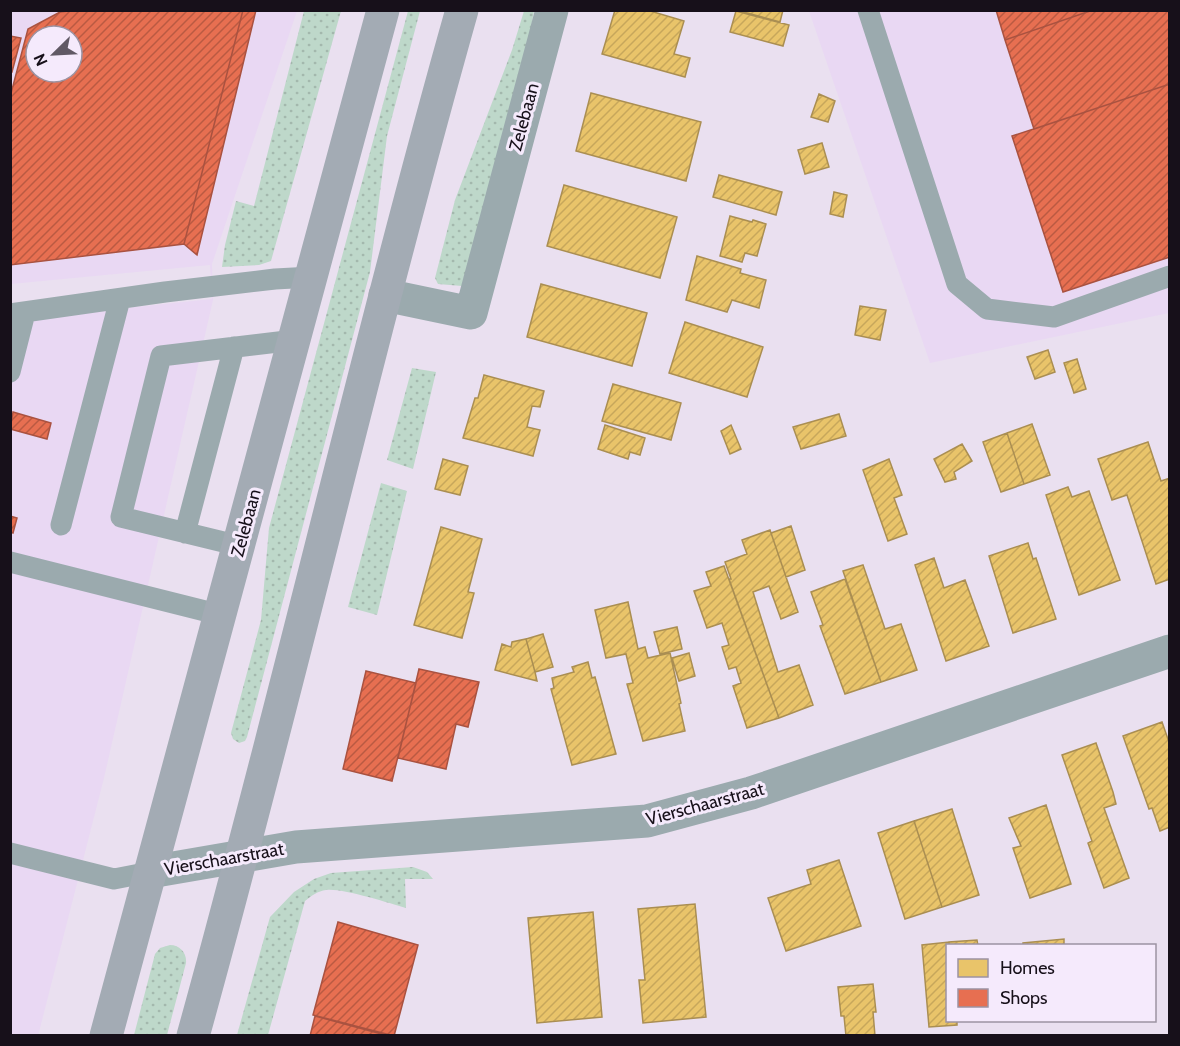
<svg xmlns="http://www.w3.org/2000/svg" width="1180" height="1046" font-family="Cabin,sans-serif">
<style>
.built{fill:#e9d8f3;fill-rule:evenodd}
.grass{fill:url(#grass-dots)}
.homes{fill:url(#homes-hatch);stroke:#aa8e52;stroke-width:1.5}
.shops{fill:url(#shops-hatch);stroke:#a95240;stroke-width:1.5;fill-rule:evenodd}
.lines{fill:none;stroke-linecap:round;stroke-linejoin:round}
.service{stroke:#9baaae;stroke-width:21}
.minor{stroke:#9baaae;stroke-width:33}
.primary{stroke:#a3abb4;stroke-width:33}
.labels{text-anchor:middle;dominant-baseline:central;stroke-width:6;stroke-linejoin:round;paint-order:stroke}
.street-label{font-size:18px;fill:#17101a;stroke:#f5eafc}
</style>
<defs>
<pattern id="grass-dots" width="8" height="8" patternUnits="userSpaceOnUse" patternTransform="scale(1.5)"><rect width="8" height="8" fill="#bed8ca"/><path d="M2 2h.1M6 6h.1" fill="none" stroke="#a3b8ad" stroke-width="1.8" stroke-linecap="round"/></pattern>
<pattern id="homes-hatch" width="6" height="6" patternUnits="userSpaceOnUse" patternTransform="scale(1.5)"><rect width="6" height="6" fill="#e9c46a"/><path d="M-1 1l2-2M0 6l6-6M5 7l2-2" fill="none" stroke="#c7a75b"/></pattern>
<pattern id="shops-hatch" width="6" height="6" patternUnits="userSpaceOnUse" patternTransform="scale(1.5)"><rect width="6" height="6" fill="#e76f51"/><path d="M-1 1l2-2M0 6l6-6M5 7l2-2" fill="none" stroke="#ba5a42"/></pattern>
</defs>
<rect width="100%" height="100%" fill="#eae0f0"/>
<path class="built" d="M11,11H297L212,264L213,300L104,778L38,1036L10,1035L11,320L212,299L210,265L11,284ZM36,36H72V72H36Z
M809,11H1169V313L930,363Z"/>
<path class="grass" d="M304,11H341L271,261L259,265L222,267L225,245L236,201L254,206Z
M408,11H420L387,136L370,272L247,737L245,741L239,743L233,739L231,733L261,620L269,528Z
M524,11H534L528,44L462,286L438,284L435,278L455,200L512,50Z
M412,368L436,372L413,469L387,460Z
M381,483L407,491L377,615L348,607Z
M413,867L427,872L433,879H405L406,908C388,903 343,888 326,890C318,891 311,896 305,901L268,1035H237L270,917L294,892L314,879L331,873Z
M170,945C180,945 187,953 186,963L167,1035H134L155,954L160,948Z"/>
<path class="homes" d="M615,10H647L684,21L674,54L690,58L685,77L602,54Z
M736,10H783L780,22Z
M736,11L789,25L783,46L730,32Z
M591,93L701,122L686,181L576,151Z
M819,94L835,101L828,122L811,117Z
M822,143L829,167L805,174L798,150Z
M719,175L782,192L776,215L713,197Z
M564,185L677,217L660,278L547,246Z
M834,192L847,195L843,217L830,214Z
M730,216L752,222L753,220L766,224L757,256L745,253L742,262L720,256Z
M697,256L741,269L740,273L766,280L759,308L732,300L727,312L686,300Z
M541,284L647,313L632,366L527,337Z
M860,306L886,310L880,340L855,335Z
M685,322L763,347L747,397L669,373Z
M1048,350L1055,372L1035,379L1027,357Z
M1077,359L1086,389L1074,393L1064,363Z
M484,375L544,391L540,407L532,406L527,427L540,430L533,456L463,438L475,398H478Z
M613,384L681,403L671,440L602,421Z
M839,414L846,436L801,449L793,427Z
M1032,424L1050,475L1024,484L1007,433Z
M605,425L645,438L640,455L630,452L628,459L598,449Z
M731,425L741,449L730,454L721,431Z
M1007,433L1024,484L1001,492L983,442Z
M1148,442L1161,481L1170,478V579L1156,584L1127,495L1112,500L1098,459Z
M962,444L972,461L954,472L956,479L945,482L934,459Z
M443,459L468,466L460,495L435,489Z
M889,459L902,495L894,498L907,534L888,541L863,470Z
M1068,487L1072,497L1089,491L1120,580L1079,595L1046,495Z
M791,526L805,570L786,577L771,533Z
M441,527L482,539L468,592L474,593L462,638L414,625Z
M770,530L798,612L781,619L769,586L753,592L778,672L799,665L813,705L779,718L729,579H731L725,562L747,554L742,540Z
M1028,543L1033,559L1036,558L1056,619L1013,633L989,556Z
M934,558L944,588L965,580L989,646L946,661L915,565Z
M863,565L885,629L901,624L917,670L881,682L843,571Z
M724,566L779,718L747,728L733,686L741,683L736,667L729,669L722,647L729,645L722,623L707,628L694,591L711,586L706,572Z
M845,579L881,682L845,694L820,626L823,625L811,592Z
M628,602L638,649L645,647L648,658L670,653L681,703L679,704L685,731L643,741L627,684L633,683L626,654L606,658L595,610Z
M677,627L682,649L660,654L654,632Z
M543,634L553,667L535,672L526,639Z
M526,639L535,672L537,681L495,670L502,644L511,647L512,642Z
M689,653L695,676L679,681L672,658Z
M588,662L592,678L595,677L616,754L572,765L551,689L554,688L552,678L574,672L572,667Z
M1162,722L1170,745V827L1160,831L1152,808L1149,809L1123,736Z
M1096,743L1113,792L1116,804L1104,808L1129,878L1104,888L1088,843L1092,841L1062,755Z
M1046,805L1071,884L1030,898L1013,848L1021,846L1009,818Z
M952,809L979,895L942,907L914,821Z
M914,821L942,907L905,919L878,833Z
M839,860L861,926L786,951L768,898L811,884L807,870Z
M695,904L706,1017L643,1023L639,980H645L638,909Z
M593,912L602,1017L537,1023L528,918Z
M1064,939V946H1023V943Z
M977,940L978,946H949V942Z
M949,942L948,1020H957V1025L929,1027L922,945Z
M873,984L876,1012H873L875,1036H846L844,1016H841L838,987Z"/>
<path class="shops" d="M77,10H243L184,244L10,265V97L28,29L60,12ZM36,36H72V72H36Z
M243,10H256L197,255L184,244Z
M996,10H1093L1005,40Z
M1093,10H1170V84L1034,129L1005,40Z
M10,36L21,38L12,72L10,71Z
M1170,84V257L1063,292L1012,136Z
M13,412L51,423L47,439L10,429Z
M10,516L17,518L13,533L10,532Z
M419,669L479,682L468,727L456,724L446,769L398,758Z
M366,671L416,683L392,781L343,769Z
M338,922L418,945L394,1036L313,1015Z
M315,1016L389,1036H310Z"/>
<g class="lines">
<path class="service" d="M868,10L957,284L987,309L1054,317L1170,276
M10,314L165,292L275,279L312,277
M10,372L25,313
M61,525L120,299
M185,533L234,347
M240,546L121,517L161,356L295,340
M10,562L221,615
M10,853L114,879L150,872"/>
<path class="minor" d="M385,295L471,313L552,10
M150,872L296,847L647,821L751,793L1170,651"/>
<path class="primary" d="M106,1036L383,10
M193,1036C288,695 366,350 462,10"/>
</g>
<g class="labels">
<g class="street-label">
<text transform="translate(524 117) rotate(-75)">Zelebaan</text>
<text transform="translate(246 523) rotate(-75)">Zelebaan</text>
<text transform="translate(705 804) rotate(-15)">Vierschaarstraat</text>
<text transform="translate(224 859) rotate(-10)">Vierschaarstraat</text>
</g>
</g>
<rect width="1180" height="1046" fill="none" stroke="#17101a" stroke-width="24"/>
<rect x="946" y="944" width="210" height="78" fill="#f5eafc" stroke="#9c93a2" stroke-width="1.5"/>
<rect x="958" y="959" width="30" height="18" fill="#e9c46a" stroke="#9c93a2" stroke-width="1.5"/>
<text x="1000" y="974" font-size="18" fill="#17101a">Homes</text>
<rect x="958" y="989" width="30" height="18" fill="#e76f51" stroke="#9c93a2" stroke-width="1.5"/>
<text x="1000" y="1004" font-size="18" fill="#17101a">Shops</text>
<g transform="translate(54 54) rotate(246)"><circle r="28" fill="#f5eafc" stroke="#9c93a2" stroke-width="1.5"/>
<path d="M0-4.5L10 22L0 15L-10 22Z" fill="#615965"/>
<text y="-9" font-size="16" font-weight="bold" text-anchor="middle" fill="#17101a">N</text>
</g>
</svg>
